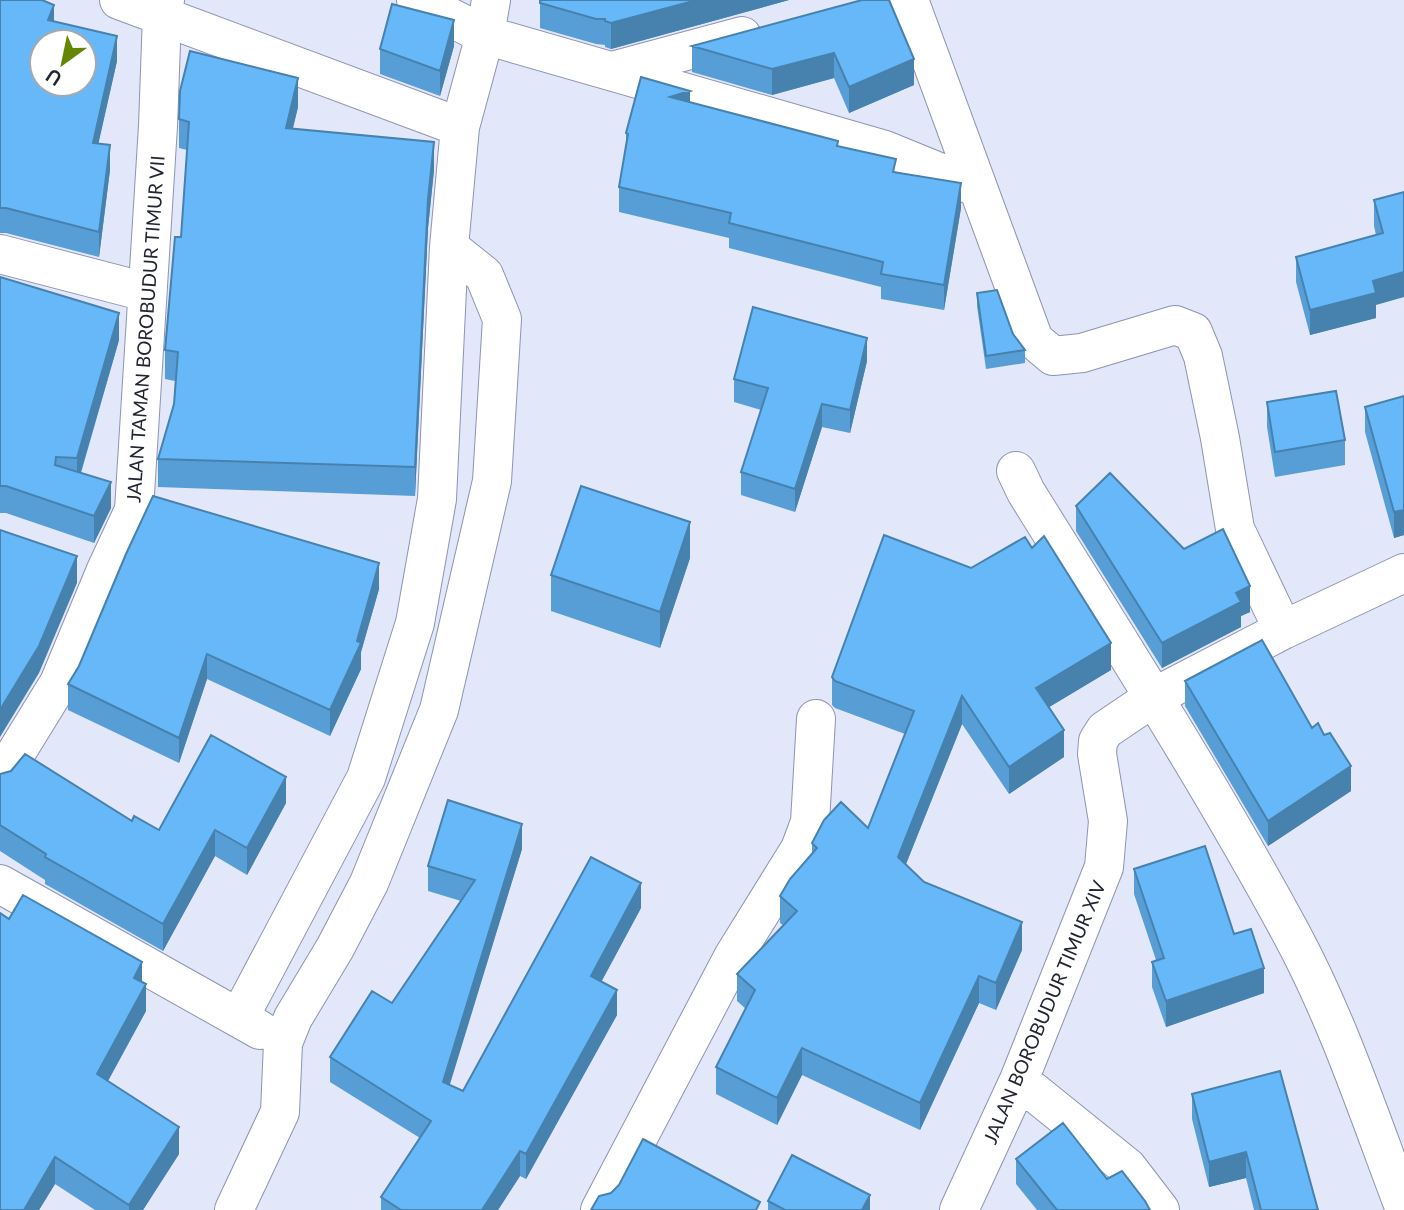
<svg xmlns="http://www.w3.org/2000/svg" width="1404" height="1210" font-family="Lato,sans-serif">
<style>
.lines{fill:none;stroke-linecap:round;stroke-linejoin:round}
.minor-casing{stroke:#8d94b1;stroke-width:40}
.minor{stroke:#fff;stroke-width:38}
.wall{fill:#589ed6}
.shaded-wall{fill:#4781ae}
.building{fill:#66b8f9;stroke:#4781ae;stroke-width:2;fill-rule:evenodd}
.labels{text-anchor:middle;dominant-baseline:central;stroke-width:5;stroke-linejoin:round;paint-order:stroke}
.street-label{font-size:19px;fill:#222531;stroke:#fff}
</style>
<rect width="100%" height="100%" fill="#e2e7fa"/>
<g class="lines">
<defs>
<path id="minor" d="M119,0L460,127
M416,0L485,35L885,150L978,188
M909,0L1034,340L1053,356L1082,353L1175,325L1193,332L1203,356L1220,438L1235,529L1283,630
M612,71L742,36
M0,254L146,292
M1016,471L1026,492C1116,637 1210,783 1291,933C1338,1020 1369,1115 1404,1207
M0,779L59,683L106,570L134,510L158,126L162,15L165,0
M0,884L260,1030
M239,1018L366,778L415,623L437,499L449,247L460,127L485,35L491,0
M1019,1080L1127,1167L1160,1210
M234,1210L280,1112L283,1043L293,1018L335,948L369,883L439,710L492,481L502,319L484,275L449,247
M600,1210L733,957L800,849L810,822L816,719
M959,1210L1019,1080L1104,867L1108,821L1097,754L1098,741L1105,730L1154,697L1283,630L1404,573"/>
</defs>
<use href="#minor" class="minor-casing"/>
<use href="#minor" class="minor"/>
</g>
<path class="wall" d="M0,0L54,22L117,61L98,143L110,170L99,257L6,233H0Z
M540,0H789L611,49L605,47V45L596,44L540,28Z
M862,0L914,85L849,113L834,78L772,95L692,72V46Z
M454,46L440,96L380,74V49Z
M690,102L838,146L896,172L961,208L944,310L881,299V287L729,248V238L619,212V187L626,148V133Z
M298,107L293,128L434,170L428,228L415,496L158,487V459L174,404L175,381L165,379V350L181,237L187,150L179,148V119Z
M1404,192L1376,305V318L1310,335L1296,282V257L1376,235L1374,226V200Z
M0,277L119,340L81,473L111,508L94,543L6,513H0Z
M977,293L1013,334L1025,350V363L986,369L977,306Z
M867,361L850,433L822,427L795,512L741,495V472L761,410L734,402V379Z
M1404,396V535L1394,538L1365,432V407Z
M1267,402L1345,440V465L1275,477L1267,427Z
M1076,506L1184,549L1250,612L1241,616V627L1162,668L1076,531Z
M690,558L660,648L551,611V575Z
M379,589L361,652V669L330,736L207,679L179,763L68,710V684Z
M1111,670L1049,707L1064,757L1009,794L962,724L906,864L924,882L1022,950L996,1010L979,1003L920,1130L802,1075L777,1125L716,1094V1067L746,1009L737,1001V974L783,925L780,923V896L812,854V843L868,828L905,734L835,708L832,705V677Z
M1185,681L1312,728L1351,791L1268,846L1185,706Z
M0,774L159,830L286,803L247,875L215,856L163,951L45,884V880L0,851Z
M522,849L449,1085L463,1091L641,908L601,982L617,1015L526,1179L520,1176L498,1210H381V1197L420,1138L330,1082V1057L392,1003L461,901L428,891V866Z
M1134,869L1234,934L1264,993L1166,1027L1152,987V962L1156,960L1134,894Z
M9,919L142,982L146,1011L108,1081L179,1154L143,1210H95L55,1184L39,1210H0Z
M1192,1094L1318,1210H1254L1246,1178L1209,1187L1192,1119Z
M1016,1159L1107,1179L1150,1210H1037L1016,1184Z
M768,1201L870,1210H768Z"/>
<path class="shaded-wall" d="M697,0H789L611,49V23Z
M54,5V31L48,20Z
M454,20V46L440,96V71Z
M117,36V61L93,168V143Z
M834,53V78L772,95V69Z
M914,59V85L849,113V87Z
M298,78V107L286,156V128Z
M690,91V117L670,97Z
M434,142V170L428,228L415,496V467L428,199Z
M110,145V170L99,257V232Z
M961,183V208L944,310V285Z
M1404,272V297L1376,305V318L1310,335V310L1373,281Z
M119,313V340L77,485V458Z
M867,338V361L850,433V410Z
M822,404V427L795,512V489Z
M111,482V508L94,543V516Z
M1404,510V535L1394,538V512Z
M690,522V558L660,648V612Z
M77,556V583L39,673L0,737V710Z
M379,563V589L361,652V669L330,736V710L357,641Z
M1250,586V612L1241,616V627L1162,668V643L1236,593Z
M1111,643V670L1036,715V688Z
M207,654V679L179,763V738Z
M962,696V724L898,884V857Z
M1064,730V757L1009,794V767Z
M1351,766V791L1268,846V821Z
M286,777V803L247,875V848Z
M522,824V849L443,1107V1082Z
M215,830V856L163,951V924Z
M641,883V908L591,1001V976Z
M1022,922V950L996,1010V983Z
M142,962V989L134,978Z
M1264,968V993L1166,1027V1001Z
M979,976V1003L920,1130V1103Z
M146,984V1011L97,1101V1074Z
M617,990V1015L526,1179V1154Z
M802,1048V1075L777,1125V1098Z
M179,1127V1154L143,1210H129V1205Z
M520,1151V1176L498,1210H482Z
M1246,1152V1178L1209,1187V1162Z
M55,1157V1184L39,1210H24Z
M870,1195V1210H862Z"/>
<path class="building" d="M0,0H42L54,5L48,20L117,36L93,143L110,145L99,232L6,208H0ZM42,42H84V84H42Z
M540,0H697L611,23L605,21V19H596L540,3Z
M862,0H889L914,59L849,87L834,53L772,69L692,46Z
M392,4L454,20L440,71L380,49Z
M190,51L298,78L286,128L434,142L428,199L415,467L158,459L174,404L178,352L165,350L175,237H181L189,122L179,119L180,91Z
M641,77L690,91L670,97L838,141L837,146L896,159L893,172L961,183L944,285L881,274L883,262L729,223L731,213L619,187L628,134L626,133Z
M1404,192V272L1373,281L1376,293L1310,310L1296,257L1383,233L1374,200Z
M0,277L119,313L77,458L56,457L55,465L111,482L94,516L6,486H0Z
M997,290L1013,334L1025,350L986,356L977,293Z
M753,307L867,338L850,410L822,404L795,489L741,472L768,388L734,379Z
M1336,391L1345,440L1275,452L1267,402Z
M1404,396V510L1394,512L1365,407Z
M1110,473L1184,549L1223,529L1250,586L1236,593L1241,602L1162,643L1076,506Z
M581,486L690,522L660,612L551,575Z
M153,496L379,563L357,641L361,643L330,710L207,654L179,738L68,684L79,666L126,554Z
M0,530L77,556L39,646L0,710Z
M884,535L971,568L1025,537L1032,548L1044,536L1111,643L1036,688L1064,730L1009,767L962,696L898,857L924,882L1022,922L996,983L979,976L920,1103L802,1048L777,1098L716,1067L755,990L737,974L797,911L780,896L790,879L817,848L812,843L824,820L841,802L868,828L914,711L835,681L832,677Z
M1262,640L1312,728L1318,723L1324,735L1330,733L1351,766L1268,821L1185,681Z
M211,735L286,777L247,848L215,830L163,924L45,857L46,854L0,825V774L11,771L25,754L132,821L134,816L159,830Z
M448,800L522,824L443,1082L463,1091L591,857L641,883L591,976L617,990L526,1154L520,1151L482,1210H401L381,1197L431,1121L330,1057L372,991L392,1003L475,880L428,866Z
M1205,846L1234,934L1251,929L1264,968L1166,1001L1152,962L1164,958L1134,869Z
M23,895L142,962L134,978L146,984L97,1074L179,1127L129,1205L55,1157L24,1210H0V913L9,919Z
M1280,1071L1318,1210H1261L1246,1152L1209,1162L1192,1094Z
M1063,1123L1107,1179L1122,1171L1145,1201L1150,1210H1057L1016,1159Z
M643,1139L760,1202L756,1210H591L599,1196L611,1193L619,1185Z
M792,1155L870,1195L862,1210H785L768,1201Z"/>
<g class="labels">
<g class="street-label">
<text transform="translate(145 329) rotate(-86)">JALAN TAMAN BOROBUDUR TIMUR VII</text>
<text transform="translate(1044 1012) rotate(-67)">JALAN BOROBUDUR TIMUR XIV</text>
</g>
</g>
<g transform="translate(63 63) rotate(213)"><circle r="33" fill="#ffffff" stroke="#a7a8ad" stroke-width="2"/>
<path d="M0-5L12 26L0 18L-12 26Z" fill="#648602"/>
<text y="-10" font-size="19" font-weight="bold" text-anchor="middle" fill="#222531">U</text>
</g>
</svg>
